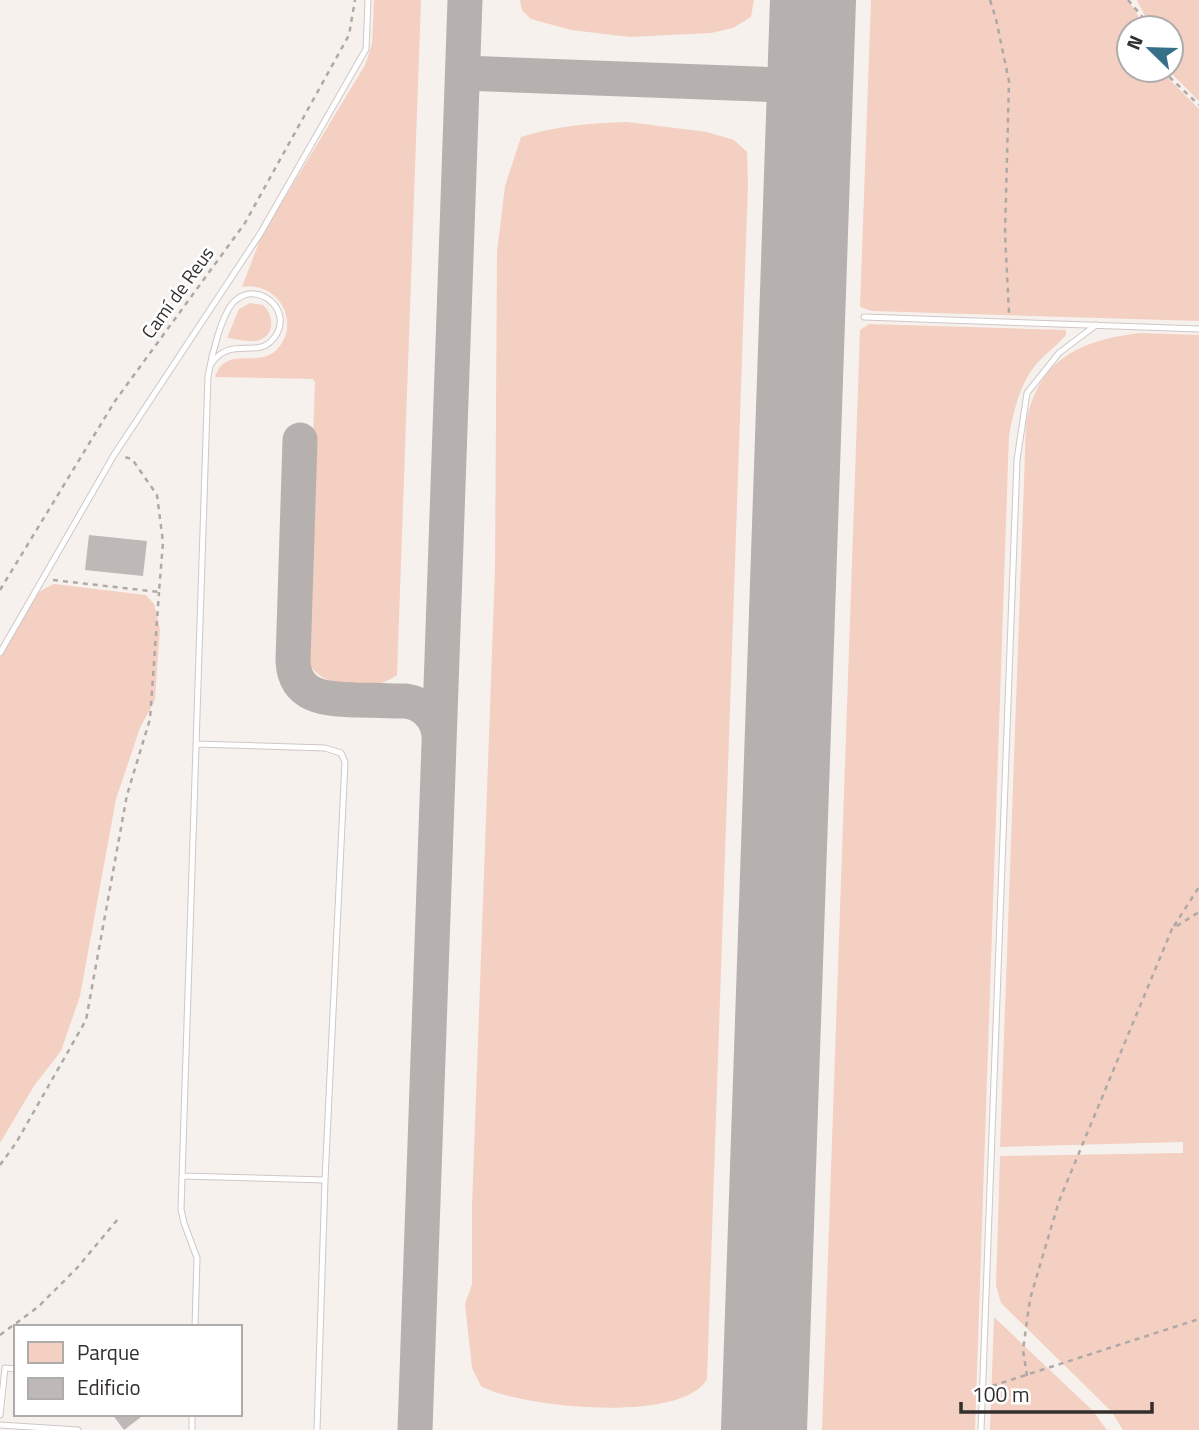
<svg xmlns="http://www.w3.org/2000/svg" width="1199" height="1430" font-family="'Titillium Web',sans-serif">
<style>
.green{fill:#f3d0c1}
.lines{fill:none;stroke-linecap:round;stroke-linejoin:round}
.taxiway{stroke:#b6b0ae;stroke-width:35}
.runway{stroke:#b6b0ae;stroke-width:86}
.building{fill:#beb9b7}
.service-casing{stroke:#cec8c6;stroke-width:7}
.path{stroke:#aea9a7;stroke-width:2.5;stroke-dasharray:5 5;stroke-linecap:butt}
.service{stroke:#fff;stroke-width:5}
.labels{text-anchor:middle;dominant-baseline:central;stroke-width:5;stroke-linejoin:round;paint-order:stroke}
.street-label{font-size:19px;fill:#322f2e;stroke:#fff}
</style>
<rect width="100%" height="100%" fill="#f7f1ee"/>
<path class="green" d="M374,0H421L397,675C373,694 312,690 305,653L315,382L313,379L215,377C226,343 261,371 279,347C301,319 276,281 242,287L261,237L365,65L372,44Z
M520,0H754L751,17L733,28L711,33L630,37L571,30L531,19L522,10Z
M871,0H1127L1134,8L1144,28H1129V70H1160L1199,109V321L872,311L860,307Z
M1137,0H1199V101L1168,70H1171V28H1151Z
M627,122L707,132L734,140L747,152L748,184L707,1379C683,1424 520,1408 481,1386L472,1368L465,1304L472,1284V1206L495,569L497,252L505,186L521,137C555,126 591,123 627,122Z
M250,303L263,305C275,316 275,337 256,341C247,342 236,339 227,338L239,309Z
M869,324L1066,330V335C1057,346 1043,355 1034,367C1019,387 1014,411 1009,435L975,1430H822L860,330Z
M1139,333L1199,335V1430H1123L1111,1411L1001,1303L996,1285L1000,1156L1183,1153V1142L1000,1147L1026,424C1038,359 1079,341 1139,333Z
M54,584L146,595L154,604L160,629L155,700L140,728L116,799L80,996L61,1051L34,1086L0,1143V657C14,628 21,597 54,584Z
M994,1317L1092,1410L1107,1430H990Z"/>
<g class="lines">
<path class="taxiway" d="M463,73L810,86
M300,440L293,661C295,698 326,699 356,700C372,700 389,701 406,701C425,704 436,716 439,734
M415,1430L465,0"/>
<path class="runway" d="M764,1430L813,0"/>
</g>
<path class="building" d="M89,535L147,541L143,576L85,570Z
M112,1414H145L124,1430Z"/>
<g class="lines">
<defs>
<path id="service" d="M864,317L1199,329
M0,653L114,455L260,234L366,49L368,0
M197,744L325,748L341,753L345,762L325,1180L317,1430
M182,1176L325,1180
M195,1327L197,1258L184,1223L181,1209L208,376C211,359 222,310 236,300C259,281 292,310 276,335C260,362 231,334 211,364
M0,1415L5,1368L16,1369
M0,1425L78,1430
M192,1430V1414
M981,1430L1017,460L1027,393L1059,353L1096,325"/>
</defs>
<use href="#service" class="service-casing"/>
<path class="path" d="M990,0L996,19L1009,81L1005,234L1009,313
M1128,0L1145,20L1148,28
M1162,70L1199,105
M53,580L159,592L163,542L157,495L132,459L121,456
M0,590L115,401L245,223L349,35L355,0
M1174,926L1199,887
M0,1165L16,1143L86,1020L127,795L150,719L159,592
M0,1335L38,1307L77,1268L118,1219
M1027,1376L1023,1350L1030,1299L1059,1201L1172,929L1199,912
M992,1386L1199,1319"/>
<use href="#service" class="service"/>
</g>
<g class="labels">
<g class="street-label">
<text transform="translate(177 292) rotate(-54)">Camí de Reus</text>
</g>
</g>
<rect x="14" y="1325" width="228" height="91" fill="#ffffff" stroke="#adacab" stroke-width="2"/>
<rect x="28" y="1342" width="35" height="21" fill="#f3d0c1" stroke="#adacab" stroke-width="2"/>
<text x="77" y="1360" font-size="21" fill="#322f2e">Parque</text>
<rect x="28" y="1378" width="35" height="21" fill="#beb9b7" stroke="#adacab" stroke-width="2"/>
<text x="77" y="1395" font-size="21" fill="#322f2e">Edificio</text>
<g transform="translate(1150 49) rotate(293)"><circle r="33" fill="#ffffff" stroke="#adacab" stroke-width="2"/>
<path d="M0-5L12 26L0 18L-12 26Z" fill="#356f88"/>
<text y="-10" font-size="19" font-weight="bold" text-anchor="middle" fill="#322f2e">N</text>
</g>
<path d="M961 1402v10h191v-10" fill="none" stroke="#322f2e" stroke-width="3.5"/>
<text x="972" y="1402" font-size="21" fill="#322f2e" stroke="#ffffff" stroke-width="5" paint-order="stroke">100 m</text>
</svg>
